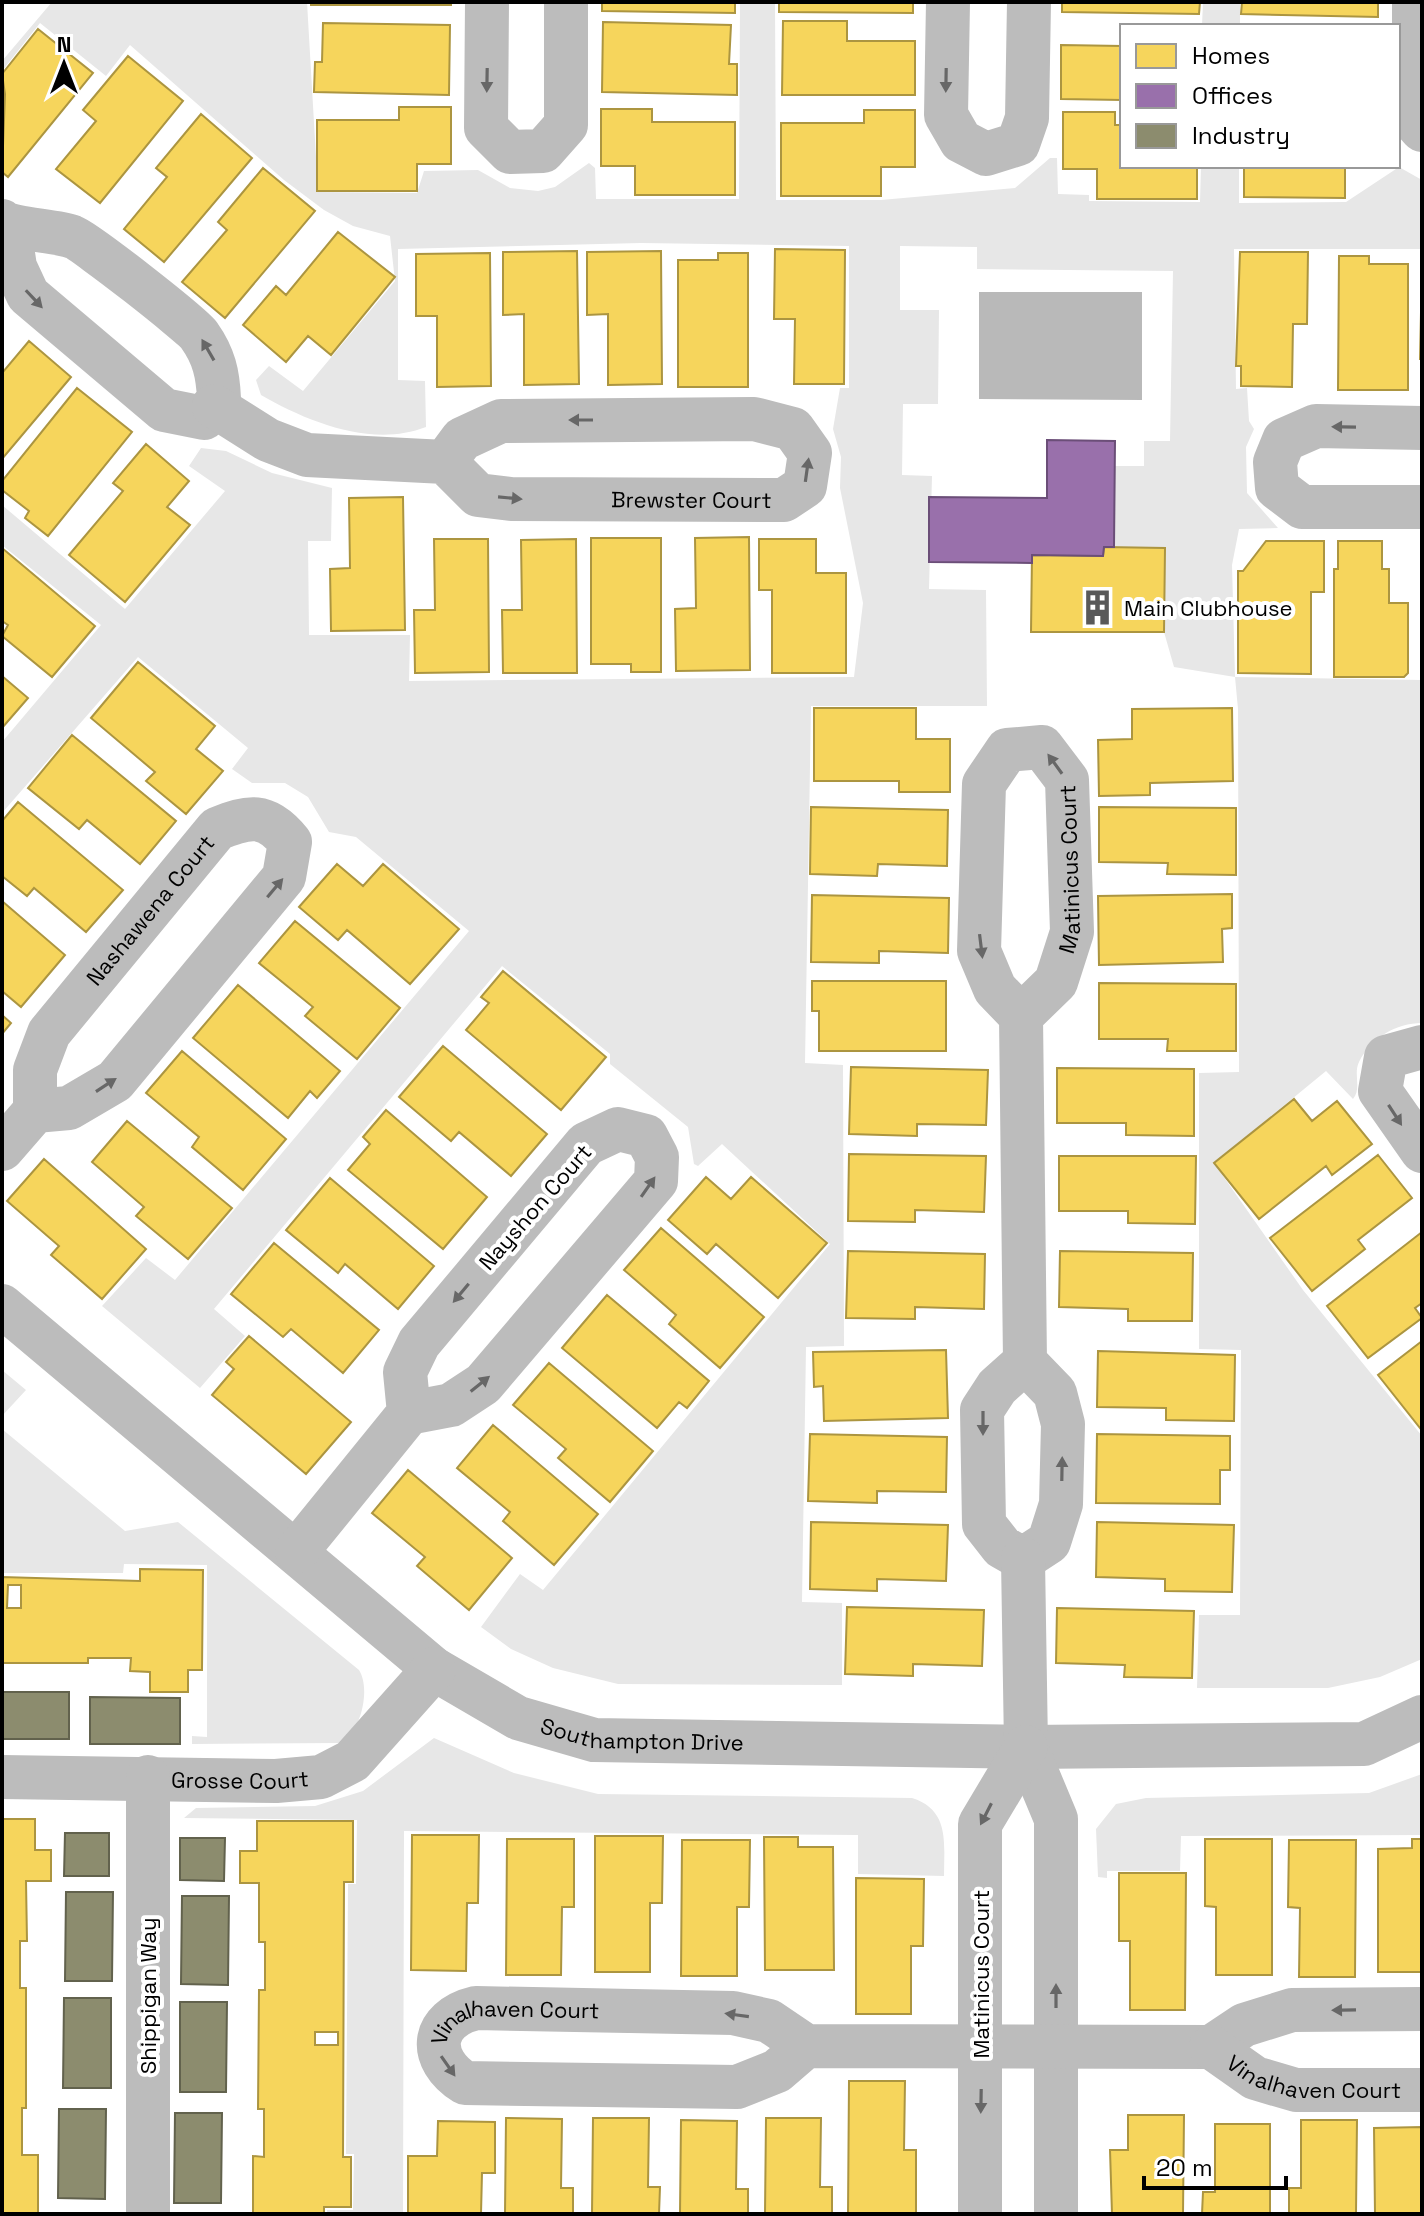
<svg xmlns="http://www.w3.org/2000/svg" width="1424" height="2216" font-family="'Space Grotesk',sans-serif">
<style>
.green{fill:#e7e7e7}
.water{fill:#b9b9b9}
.homes{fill:#f6d55c;stroke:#ac9540;stroke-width:2;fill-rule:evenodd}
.offices{fill:#9970ab;stroke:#6b4e78;stroke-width:2}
.industry{fill:#8c8c6e;stroke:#62624d;stroke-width:2}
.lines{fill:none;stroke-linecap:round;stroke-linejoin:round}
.minor{stroke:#bcbcbc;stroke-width:44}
.oneway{fill:#676767}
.labels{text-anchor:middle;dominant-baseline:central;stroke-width:8;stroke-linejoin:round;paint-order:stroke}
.street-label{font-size:22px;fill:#000;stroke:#fff}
.poi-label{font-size:22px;fill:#000;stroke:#fff;text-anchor:start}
</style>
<rect width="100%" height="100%" fill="#fff"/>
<path class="green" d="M52,2H307L318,192L417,193L424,171L478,170L510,188L538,191L555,187L589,163L595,168L596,199H739L740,2H775L776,200H881L1015,188L1050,158H1057L1058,194L1089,195V201L1200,202L1201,166H1239V203L1346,202L1399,167L1422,180V249H1234L1236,389L1247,388L1249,421L1254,429L1246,447L1247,493L1278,528L1239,529L1232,565L1235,677L1422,680V1023C1396,1023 1371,1038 1359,1062C1353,1074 1362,1088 1353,1099L1326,1071L1214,1163L1303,1290L1422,1436V1659L1380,1677L1328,1688H1197L1199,1615H1240L1241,1350L1199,1349V1073L1239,1072L1238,709L1235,677L1174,667L1164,632V548L1114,547L1115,466H1144V441H1170L1173,271L977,269V247L900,246V310H939L938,404H903L902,475L932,476L929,589L986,590L987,706H811L805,1063L843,1065L844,1346L806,1347L802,1602L842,1603V1685L618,1684L553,1668L511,1649L481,1627L520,1574L543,1590L830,1244L722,1144L698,1166L694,1164L688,1127L610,1064V1054L502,966L214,1309L245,1336L200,1388L102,1306L146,1258L175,1280L469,931L356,837L329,832L308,797L285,783H252L232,769L248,748L138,657L2,813V742L101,625L2,545V505L125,609L225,491L189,466L201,448L226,451L272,473L332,488L331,541H308L309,635H410L409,681L854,677L863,603L840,488L841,457L833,429L840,388H849V246L641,243L398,249V380L425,381L426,427C372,448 308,422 261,395L256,380L269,366L303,391L395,281L390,236L353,226L324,210L284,180L130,45L106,76L40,23L2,71V61Z
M1203,2H1240V26H1202Z
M2,1370L26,1390L2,1416Z
M2,1429L125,1531L178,1522L359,1670C371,1689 361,1732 341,1743L192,1744V1736L207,1737V1565L124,1564L123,1573H2Z
M434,1738L514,1773L598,1794L912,1798C950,1810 944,1843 944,1876L858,1874V1835L404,1831L403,2214H327V2210H353L354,2154H346L348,1884H356L357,1820L184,1818L196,1808L315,1806L363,1791Z
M1422,1774V1835L1181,1836L1180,1871H1107V1878L1098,1877L1096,1829L1116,1804L1146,1798L1369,1793Z"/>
<path class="water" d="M979,292H1142V400L979,399Z"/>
<path class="homes" d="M311,2H451V5H311Z
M602,2H735V13L602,11Z
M779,2H913V13L779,12Z
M1062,2H1200L1199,14L1062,12Z
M1242,2H1378V17L1241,14Z
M783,21H847V41H915V95H782Z
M603,22L731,25L729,64H737V95L602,92Z
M323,23L450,25L449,95L314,92L315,62H322Z
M38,29L93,73L8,177L2,172L5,94L2,74Z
M1061,45L1122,46V100L1061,99Z
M128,56L183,101L100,203L56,169L96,121L83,110Z
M399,107H451V164H417V191H317V120H399Z
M601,109H652V122H735V195H635V166H601Z
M864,110H915V167H881V196H781V123H864Z
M1063,112H1115V125H1122V166H1197V199H1097V169H1063Z
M201,114L252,158L164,262L124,229L167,177L156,168Z
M1244,166H1379V168H1345V198L1244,197Z
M263,168L315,211L225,318L182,282L227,230L218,222Z
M338,232L395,277L331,355L308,336L286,362L243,325L276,286L286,295Z
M775,249L845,250L844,384H794L795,319H774Z
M577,251L579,384L524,385V314L503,315V252Z
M661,251L662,384L608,385V314L587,315V252Z
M1240,252H1308L1307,324H1293L1292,387L1241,386V366H1236Z
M490,253L491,386L437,387V316H416V254Z
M718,253H748V387H678V260H718Z
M1339,256H1369V264H1408V390H1338Z
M1422,266V359H1420Z
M29,341L71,377L2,459V373Z
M77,388L132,432L48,536L25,518L29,511L2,490V481Z
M146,444L189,481L167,507L190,525L125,602L69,555L123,491L113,483Z
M403,497L405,630L331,631L330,569L350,568L349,498Z
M749,537L750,670L676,671L675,609L696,608L695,538Z
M591,538H661V672H631V664H591Z
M434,539H488L489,672L415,673L414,610H435Z
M576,539L577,673H503L502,610H522L521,540Z
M759,539H816V573H846V673H772V590H759Z
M1266,541H1324V592H1311V674L1238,673V571H1243Z
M1338,541H1382V569H1389V603H1408V673L1404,677H1334V569H1338Z
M1104,547L1165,548L1164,632H1031L1032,555L1103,556Z
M2,548L95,626L52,677L2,636L8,625L2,621Z
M138,662L215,726L196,749L223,771L186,814L146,781L155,772L91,718Z
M2,676L28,698L2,728Z
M814,708H916V739H950V792H899V781H814Z
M1232,708L1233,781L1150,783V795L1099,796L1098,740L1132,739V709Z
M72,735L176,821L140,864L87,820L79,829L28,788Z
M18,802L123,890L86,932L34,888L27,896L2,876V821Z
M811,807L948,810L947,866L878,864L877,876L810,874Z
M1099,807L1236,808V875L1167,874L1168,863L1099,862Z
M337,864L363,886L383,864L459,929L410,984L347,930L338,940L299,907Z
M1232,894V928L1222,929L1223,962L1099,965L1098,896Z
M812,895L949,898L948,953L879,951V963L811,962Z
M2,901L65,955L21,1007L2,991Z
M295,921L400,1008L357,1059L305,1016L313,1007L259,963Z
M503,971L606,1057L561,1110L466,1030L489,1003L481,997Z
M812,981H946V1051H819V1011H812Z
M1099,983L1236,984V1051H1167L1168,1039H1099Z
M238,985L340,1071L317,1098L310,1091L288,1118L193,1038Z
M2,1015L11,1023L2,1034Z
M443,1046L547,1134L511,1176L459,1132L451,1141L399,1097Z
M182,1051L286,1139L243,1190L192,1147L199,1137L146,1093Z
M851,1067L988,1070L986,1125L917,1124V1136L849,1134Z
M1057,1068L1194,1069V1136L1126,1135V1123H1057Z
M1294,1099L1312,1121L1337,1101L1372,1144L1332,1175L1326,1166L1259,1219L1214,1163Z
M386,1110L487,1197L443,1249L348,1170L370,1144L363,1137Z
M127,1121L232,1208L188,1259L136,1216L144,1207L92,1162Z
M849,1154L986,1156L984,1212L915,1210V1222L848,1221Z
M1378,1155L1412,1198L1358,1240L1365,1249L1312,1291L1270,1238Z
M1059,1156H1196L1195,1224L1128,1223V1211H1059Z
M44,1159L146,1249L102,1299L51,1255L59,1246L7,1201Z
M706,1177L731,1199L751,1177L827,1243L778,1298L716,1244L707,1254L668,1220Z
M330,1178L434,1266L398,1309L345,1264L338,1273L286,1230Z
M661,1228L764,1317L720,1368L669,1324L676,1315L624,1270Z
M1422,1232V1303L1415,1308L1422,1318L1368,1358L1327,1306Z
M274,1243L379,1330L343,1373L291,1329L283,1337L231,1294Z
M848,1251L985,1254L984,1309L915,1307V1319L846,1318Z
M1060,1251L1193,1253L1192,1321H1128V1309L1059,1307Z
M607,1295L709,1381L687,1408L679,1402L657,1428L562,1348Z
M249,1336L351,1422L306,1474L212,1395L234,1369L226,1362Z
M1422,1341V1426L1420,1428L1378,1375Z
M946,1350L948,1418L824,1421L823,1386L814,1387L813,1352Z
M1098,1351L1235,1355L1234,1421L1166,1420V1408L1097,1407Z
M549,1363L653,1451L610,1502L558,1458L566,1449L513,1405Z
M493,1425L598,1514L554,1565L503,1521L510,1512L457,1468Z
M810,1434L947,1437L946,1492L877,1491V1503L808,1501Z
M1097,1434L1230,1436V1470H1220V1504L1096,1503Z
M408,1470L512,1558L469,1610L417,1566L425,1557L372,1513Z
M811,1522L948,1525L946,1581L877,1579V1591L810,1589Z
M1097,1522L1234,1525L1232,1592L1165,1591V1579L1096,1577Z
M140,1569L203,1570L202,1670H188V1692H150V1672L130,1671L131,1658H88V1663H2V1577L140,1581ZM8,1585H21V1608H7Z
M847,1607L984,1610L982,1666L913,1664V1676L845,1674Z
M1057,1608L1194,1611L1192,1678L1124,1677L1125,1665L1056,1663Z
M2,1819H35V1850H51V1881H26L27,1941H20V1988H26V2108H22V2155H38V2214H2Z
M257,1821H353V1882H344L343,2157H351V2207H324V2214H253V2156L264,2157V2109H258L259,1990H265V1942H259V1883H240V1851H257ZM315,2032H338V2045H315Z
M412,1835H479L478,1903H467L466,1971L411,1970Z
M595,1836H663L662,1903H650V1972H595Z
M764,1837H798V1847H833L834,1970H765Z
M507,1839H574V1907H562L561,1975H506Z
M1205,1839H1272V1975H1216V1907L1205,1906Z
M1412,1839H1422V1972H1378V1849L1412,1848Z
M682,1840H750L749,1907H737V1976H681Z
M1289,1840H1356L1355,1977H1299L1300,1908L1288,1907Z
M1119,1873H1186L1185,2010H1130V1941H1119Z
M856,1878L924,1879L923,1946H911V2014H856Z
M849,2081H905L904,2150H916V2214H848Z
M1128,2115H1184L1183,2214H1112L1110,2150H1128Z
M506,2118L562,2119L561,2188H573V2214H505Z
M593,2118H649L648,2187H660L659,2214H592Z
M766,2118H821L820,2187H832V2214H765Z
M681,2120L737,2121L736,2189H748V2214H680Z
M1301,2120H1357L1356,2214H1289V2188H1301Z
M438,2121L495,2122V2173H482L481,2214H408V2156H437Z
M1215,2124H1270V2214H1202L1203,2192H1215Z
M1422,2127V2214H1375L1374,2128Z"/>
<path class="offices" d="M1047,440L1115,441L1114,547H1104L1103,556L1032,555V563L929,562V497L1047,498Z"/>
<path class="industry" d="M2,1692H69V1739H2Z
M90,1697L180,1698V1744H90Z
M65,1833H109V1876H64Z
M180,1838H225L224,1881L180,1880Z
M66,1892H113L112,1981H65Z
M182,1896H229L228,1985L181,1984Z
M64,1998H111V2088H63Z
M180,2002H227L226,2092H180Z
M59,2109H106L105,2199L58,2198Z
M175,2113H222L221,2203H174Z"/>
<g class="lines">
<g class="minor">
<path d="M487,2L486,128L510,152L543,151L566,125V2"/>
<path d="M948,2L946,115L961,141L986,154L1018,144L1027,118L1029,2"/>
<path d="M1414,2V121L1422,130"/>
<path d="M2,221C12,230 55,230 73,237C85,241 192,325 199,335C214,356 218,374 219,399L204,418L164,410L28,295L15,267L9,227"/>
<path id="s1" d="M214,406L268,440L307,455L445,462L478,495L511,499L784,500L805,486L810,453L793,429L754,419L501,421L462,439L445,462"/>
<path d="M1422,428L1316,426L1284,440L1275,462L1277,488L1302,507H1422"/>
<path id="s2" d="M1021,1016L1056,982L1072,932L1067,780L1042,747L1007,750L984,784L979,951L995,989L1021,1016L1025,1362L1055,1393L1063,1424L1061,1504L1049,1542L1023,1559L1002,1547L984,1524L982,1410L997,1387L1025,1362"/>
<path d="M1422,1047L1386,1057L1380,1091L1422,1151"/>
<path id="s3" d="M2,1149L35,1111V1070L49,1033L217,829C249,816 266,812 290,842L284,877L115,1081L69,1108L35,1111"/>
<path id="s4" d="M2,1306L434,1669L518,1718L594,1740L1026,1747L1364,1744L1422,1717"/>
<path d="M297,1551L409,1413L451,1405L483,1384L656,1181L657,1157L646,1136L618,1129L586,1144L419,1343L405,1372L409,1413"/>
<path d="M1023,1559L1026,1747L1056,1819V2214"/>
<path id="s5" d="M2,1777L276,1781L321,1777L352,1761L434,1669"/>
<path d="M148,1777V2214"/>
<path id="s6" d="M806,2046L777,2071L737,2087L465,2083C427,2059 430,2019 476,2008L733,2013L769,2021L806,2046L1211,2047L1244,2025L1292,2010L1422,2009"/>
<path id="s7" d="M1211,2047L1255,2078L1296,2090H1422"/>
<path d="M980,2214V1824L1026,1747"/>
</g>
</g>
<defs><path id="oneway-solid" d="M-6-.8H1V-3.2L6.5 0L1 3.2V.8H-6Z" transform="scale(2)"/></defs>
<g class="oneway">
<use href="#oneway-solid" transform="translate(487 80) rotate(91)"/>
<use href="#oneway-solid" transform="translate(946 80) rotate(91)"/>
<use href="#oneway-solid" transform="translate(34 299) rotate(47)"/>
<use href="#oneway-solid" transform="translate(208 350) rotate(-120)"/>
<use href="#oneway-solid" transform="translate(581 420) rotate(180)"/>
<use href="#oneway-solid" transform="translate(1344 427) rotate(-179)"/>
<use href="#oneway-solid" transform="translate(807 470) rotate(-82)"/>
<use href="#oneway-solid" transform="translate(510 498) rotate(5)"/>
<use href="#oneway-solid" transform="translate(1055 764) rotate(-126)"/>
<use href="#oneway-solid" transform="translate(275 888) rotate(-50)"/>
<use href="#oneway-solid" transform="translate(981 946) rotate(83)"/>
<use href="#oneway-solid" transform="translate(106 1085) rotate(-33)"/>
<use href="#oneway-solid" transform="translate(1395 1115) rotate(57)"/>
<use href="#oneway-solid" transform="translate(648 1187) rotate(-55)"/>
<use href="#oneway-solid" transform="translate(461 1293) rotate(130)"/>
<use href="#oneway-solid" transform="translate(480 1384) rotate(-39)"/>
<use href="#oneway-solid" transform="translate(983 1423) rotate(90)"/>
<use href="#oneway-solid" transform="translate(1062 1469) rotate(-89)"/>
<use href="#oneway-solid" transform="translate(986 1814) rotate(117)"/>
<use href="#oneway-solid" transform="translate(1056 1996) rotate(-90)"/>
<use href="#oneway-solid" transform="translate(1344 2010) rotate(179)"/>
<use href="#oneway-solid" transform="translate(737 2015) rotate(-172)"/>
<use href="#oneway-solid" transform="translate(448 2066) rotate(55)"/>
<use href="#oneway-solid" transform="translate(981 2101) rotate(91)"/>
</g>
<defs>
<symbol id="building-bare" viewBox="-9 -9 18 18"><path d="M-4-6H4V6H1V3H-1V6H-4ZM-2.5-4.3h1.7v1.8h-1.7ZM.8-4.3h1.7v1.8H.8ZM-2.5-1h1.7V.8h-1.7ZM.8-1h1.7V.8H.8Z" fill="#595959" stroke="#fff" stroke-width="2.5" paint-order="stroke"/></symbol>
</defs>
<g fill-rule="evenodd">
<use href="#building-bare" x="1072" y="582" width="51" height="51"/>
</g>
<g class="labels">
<g class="street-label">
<text stroke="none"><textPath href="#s1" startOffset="504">Brewster Court</textPath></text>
<text stroke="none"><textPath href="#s2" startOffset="164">Matinicus Court</textPath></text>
<text stroke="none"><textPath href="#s3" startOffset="290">Nashawena Court</textPath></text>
<text transform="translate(535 1207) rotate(-49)">Nayshon Court</text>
<text stroke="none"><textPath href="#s4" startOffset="788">Southampton Drive</textPath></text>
<text stroke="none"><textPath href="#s5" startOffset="238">Grosse Court</textPath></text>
<text transform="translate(981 1974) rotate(-90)">Matinicus Court</text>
<text transform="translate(148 1996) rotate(-90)">Shippigan Way</text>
<text stroke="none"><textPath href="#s6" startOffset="492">Vinalhaven Court</textPath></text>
<text stroke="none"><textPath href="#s7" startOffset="112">Vinalhaven Court</textPath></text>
</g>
<g class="poi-label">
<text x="1124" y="608">Main Clubhouse</text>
</g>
</g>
<rect width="1424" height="2216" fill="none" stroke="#000000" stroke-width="8"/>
<rect x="1120" y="24" width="280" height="144" fill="#ffffff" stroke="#999999" stroke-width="2"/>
<rect x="1136" y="44" width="40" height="24" fill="#f6d55c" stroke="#999999" stroke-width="2"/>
<text x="1192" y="64" font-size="24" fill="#000000">Homes</text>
<rect x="1136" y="84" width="40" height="24" fill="#9970ab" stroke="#999999" stroke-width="2"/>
<text x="1192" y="104" font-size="24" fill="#000000">Offices</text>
<rect x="1136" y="124" width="40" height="24" fill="#8c8c6e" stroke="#999999" stroke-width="2"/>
<text x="1192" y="144" font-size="24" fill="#000000">Industry</text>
<g transform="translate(64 64)" stroke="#ffffff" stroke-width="6" paint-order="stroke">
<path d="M0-6L14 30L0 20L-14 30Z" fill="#000000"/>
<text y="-12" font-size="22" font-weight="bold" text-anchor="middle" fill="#000000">N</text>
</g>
<path d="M1144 2176v12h142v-12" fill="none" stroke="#000000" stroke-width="4"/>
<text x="1156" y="2176" font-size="24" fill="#000000" stroke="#ffffff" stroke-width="6" paint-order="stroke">20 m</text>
</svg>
